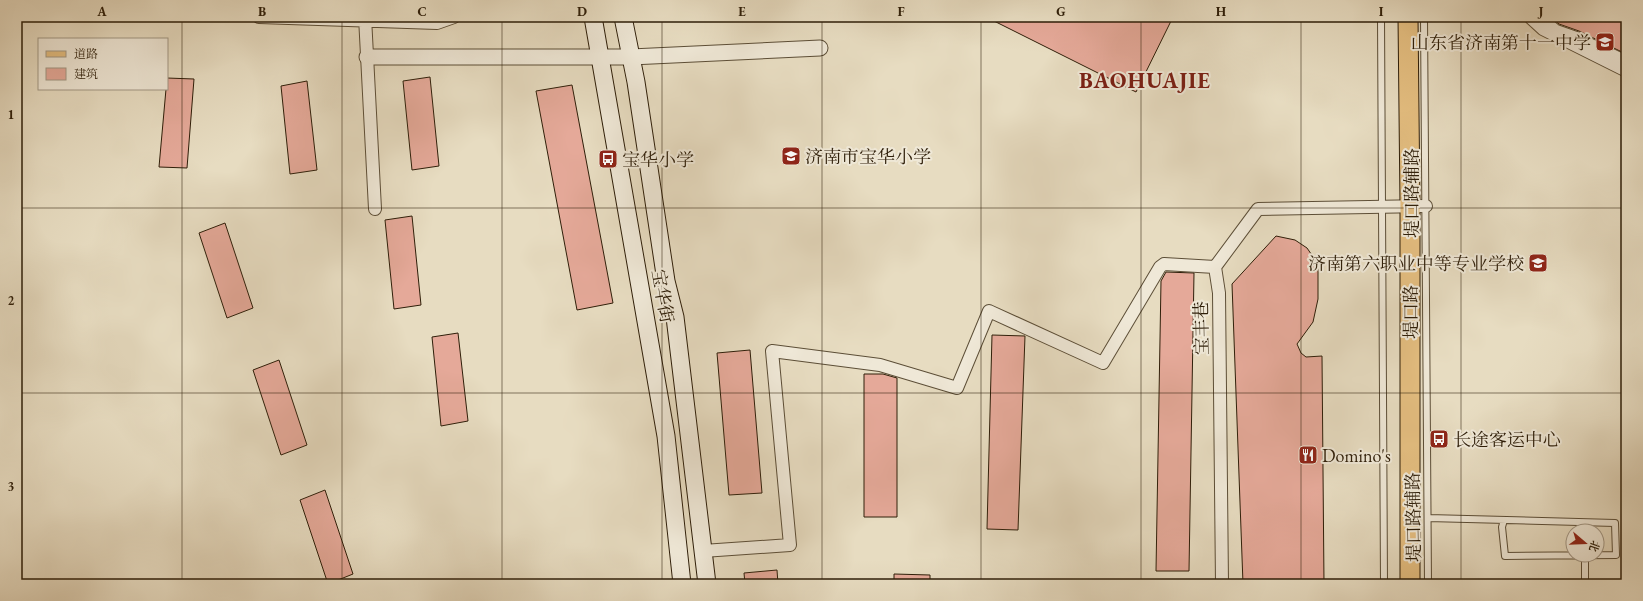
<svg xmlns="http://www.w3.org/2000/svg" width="1643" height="601" font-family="'EB Garamond','Noto Serif SC',serif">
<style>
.building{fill:#e5a999;stroke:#2e1e09}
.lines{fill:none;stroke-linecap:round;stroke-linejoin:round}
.service-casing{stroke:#5c4e37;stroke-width:8}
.minor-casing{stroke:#5c4e37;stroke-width:14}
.tertiary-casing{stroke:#5c4e37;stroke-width:17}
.secondary-casing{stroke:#2e1e09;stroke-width:19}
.primary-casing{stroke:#2e1e09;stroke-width:21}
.service{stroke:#efe8d7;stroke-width:6}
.minor{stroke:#efe8d7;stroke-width:12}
.tertiary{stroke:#efe8d7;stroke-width:15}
.secondary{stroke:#efe8d7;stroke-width:17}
.primary{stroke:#e4be80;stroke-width:19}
.grid{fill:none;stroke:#2e1e09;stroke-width:1;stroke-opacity:0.55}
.labels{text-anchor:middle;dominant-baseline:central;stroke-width:4;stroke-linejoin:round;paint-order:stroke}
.poi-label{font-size:18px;fill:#2e1e09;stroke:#efe8d7;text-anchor:start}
.street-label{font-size:18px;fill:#2e1e09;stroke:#efe8d7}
.district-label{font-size:22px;font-weight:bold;letter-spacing:1px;fill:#7a1f14;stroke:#efe8d7}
.neatline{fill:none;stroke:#2e1e09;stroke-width:1.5}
.grid-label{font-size:13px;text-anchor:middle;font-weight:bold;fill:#2e1e09}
</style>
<rect width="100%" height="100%" fill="#e7dcc1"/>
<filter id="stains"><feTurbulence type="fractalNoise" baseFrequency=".005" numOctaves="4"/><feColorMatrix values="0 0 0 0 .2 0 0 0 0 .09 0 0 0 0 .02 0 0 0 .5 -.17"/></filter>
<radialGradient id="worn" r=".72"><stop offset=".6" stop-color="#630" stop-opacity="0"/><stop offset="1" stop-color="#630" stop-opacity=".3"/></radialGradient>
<path class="building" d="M986,17H1173L1136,92Z
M1551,17H1626V49L1624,53L1579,31L1559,24Z
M430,77L439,166L412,170L403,81Z
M167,78L194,79L187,168L159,167Z
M307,81L317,170L290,174L281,86Z
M572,85L613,303L577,310L536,91Z
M412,216L421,305L394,309L385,220Z
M225,223L253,308L227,318L199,233Z
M1276,236L1295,240L1307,248L1318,264V299L1313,322L1297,344L1301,353L1306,357L1322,356L1324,584H1243L1232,284Z
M1166,272L1194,273L1189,571H1156L1161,281Z
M458,333L468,421L441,426L432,337Z
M992,335L1025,336L1018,530L987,529Z
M750,350L762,493L729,495L717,353Z
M279,360L307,445L281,455L253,370Z
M864,374H883L897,378V517H864Z
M325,490L353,574L328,584L300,500Z
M777,570L778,584H745L744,573Z
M894,574L930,575V584H894Z"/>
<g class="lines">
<defs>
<path id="service" d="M1381,17L1384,584
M1424,17L1428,584
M1544,17L1557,28L1577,35L1625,58
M1428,518L1615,523L1616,555L1505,556L1502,527L1504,520
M1585,584V555"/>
<path id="minor" d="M259,17L437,23L454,17
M365,17L375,209
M703,551L790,545L772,351L880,365L957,388L989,311L1103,363L1160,267L1164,264L1215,267
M1222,584L1219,293L1215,267L1258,209L1426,206"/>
<path id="tertiary" d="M1532,17L1544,28L1626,69
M367,57H631L820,48"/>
<path id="secondary" d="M593,17L666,436L682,584
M623,17L636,82L666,281L675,317L707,584"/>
<path id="primary" d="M1408,17L1410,206V584"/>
</defs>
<use href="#service" class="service-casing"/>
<use href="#minor" class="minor-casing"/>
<use href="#tertiary" class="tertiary-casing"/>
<use href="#secondary" class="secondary-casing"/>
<use href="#primary" class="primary-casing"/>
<use href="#service" class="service"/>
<use href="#minor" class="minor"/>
<use href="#tertiary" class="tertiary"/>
<use href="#secondary" class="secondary"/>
<use href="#primary" class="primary"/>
</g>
<path class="grid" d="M182,17V584M342,17V584M502,17V584M662,17V584M822,17V584M981,17V584M1141,17V584M1301,17V584M1461,17V584M17,208H1626M17,393H1626"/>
<defs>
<symbol id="school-square" viewBox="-11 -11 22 22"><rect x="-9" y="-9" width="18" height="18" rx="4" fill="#8f2418" stroke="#efe8d7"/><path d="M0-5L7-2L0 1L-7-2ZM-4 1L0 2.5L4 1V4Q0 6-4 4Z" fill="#fff"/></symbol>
<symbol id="bus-square" viewBox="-11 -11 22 22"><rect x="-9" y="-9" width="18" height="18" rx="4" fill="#8f2418" stroke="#efe8d7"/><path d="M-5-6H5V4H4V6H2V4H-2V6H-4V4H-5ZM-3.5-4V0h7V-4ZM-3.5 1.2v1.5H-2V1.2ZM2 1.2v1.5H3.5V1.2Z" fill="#fff"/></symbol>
<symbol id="restaurant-square" viewBox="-11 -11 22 22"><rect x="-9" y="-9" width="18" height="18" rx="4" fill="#8f2418" stroke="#efe8d7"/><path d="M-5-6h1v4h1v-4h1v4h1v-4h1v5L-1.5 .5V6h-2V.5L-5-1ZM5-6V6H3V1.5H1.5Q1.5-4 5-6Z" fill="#fff"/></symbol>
</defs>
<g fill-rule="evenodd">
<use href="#school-square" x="1594" y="31" width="22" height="22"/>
<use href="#school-square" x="780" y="145" width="22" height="22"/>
<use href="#bus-square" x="597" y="148" width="22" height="22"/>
<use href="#school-square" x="1527" y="252" width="22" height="22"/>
<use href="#bus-square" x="1428" y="428" width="22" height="22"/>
<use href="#restaurant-square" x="1297" y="444" width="22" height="22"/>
</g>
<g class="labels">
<g class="poi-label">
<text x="1591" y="42" text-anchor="end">山东省济南第十一中学</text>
<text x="805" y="156">济南市宝华小学</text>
<text x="622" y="159">宝华小学</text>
<text x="1524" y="263" text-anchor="end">济南第六职业中等专业学校</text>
<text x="1453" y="439">长途客运中心</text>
<text x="1322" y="455">Domino's</text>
</g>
<g class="street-label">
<text transform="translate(1411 193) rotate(-90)">堤口路辅路</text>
<text transform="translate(663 296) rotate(80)">宝华街</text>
<text transform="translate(1410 312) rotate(-90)">堤口路</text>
<text transform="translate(1201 328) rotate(-91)">宝丰巷</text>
<text transform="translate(1413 517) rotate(-91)">堤口路辅路</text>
</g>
<g class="district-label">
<text x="1145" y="80">BAOHUAJIE</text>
</g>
</g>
<rect width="1643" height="601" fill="none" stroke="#e7dcc1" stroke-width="44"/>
<rect x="38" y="38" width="130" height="52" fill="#efe8d7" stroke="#a29785"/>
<rect x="46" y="51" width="20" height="6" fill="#e4be80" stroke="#a29785"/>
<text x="74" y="58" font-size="12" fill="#2e1e09">道路</text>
<rect x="46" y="68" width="20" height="12" fill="#e5a999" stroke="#a29785"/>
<text x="74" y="78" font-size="12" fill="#2e1e09">建筑</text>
<g transform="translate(1585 543) rotate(109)"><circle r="19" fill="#efe8d7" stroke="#a29785"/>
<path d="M0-3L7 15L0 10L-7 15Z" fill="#8f2418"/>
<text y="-6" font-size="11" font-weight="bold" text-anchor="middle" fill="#2e1e09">北</text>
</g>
<rect x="22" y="22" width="1599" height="557" class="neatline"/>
<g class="grid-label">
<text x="102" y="16">A</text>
<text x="262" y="16">B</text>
<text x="422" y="16">C</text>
<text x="582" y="16">D</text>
<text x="742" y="16">E</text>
<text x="901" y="16">F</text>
<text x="1061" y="16">G</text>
<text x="1221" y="16">H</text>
<text x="1381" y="16">I</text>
<text x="1541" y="16">J</text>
<text x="11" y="119">1</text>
<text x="11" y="305">2</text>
<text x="11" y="491">3</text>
</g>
<rect width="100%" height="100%" filter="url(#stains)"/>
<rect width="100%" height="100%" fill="url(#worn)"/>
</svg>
